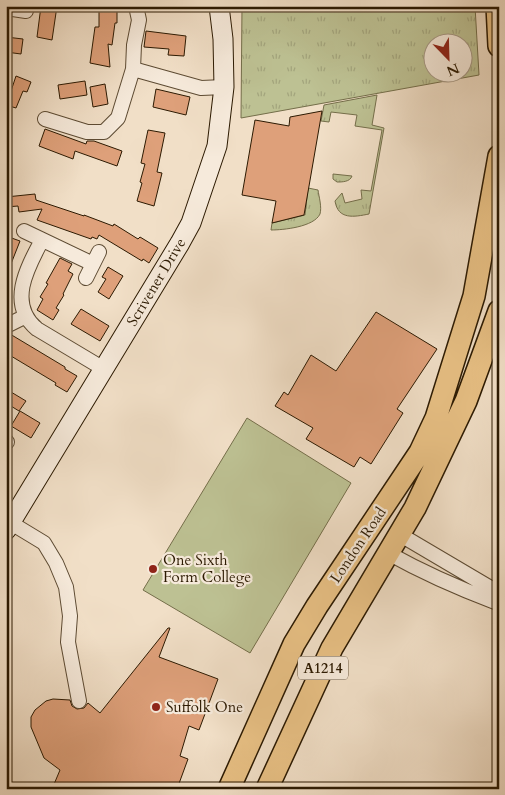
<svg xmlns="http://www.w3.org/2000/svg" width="505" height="795" font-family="Cardo,serif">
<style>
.grass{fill:url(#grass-tufts);stroke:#746e4a;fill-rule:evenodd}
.garden{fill:#bdc193;stroke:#746e4a}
.building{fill:#dea07a;stroke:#2c1a02}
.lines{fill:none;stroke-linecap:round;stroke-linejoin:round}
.street-casing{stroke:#5d4b33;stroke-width:16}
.secondary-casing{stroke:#2c1a02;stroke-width:21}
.primary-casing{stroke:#2c1a02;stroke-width:24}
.street{stroke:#f6eadb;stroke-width:14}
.secondary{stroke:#f6eadb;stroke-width:19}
.primary{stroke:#e8c084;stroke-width:21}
.poi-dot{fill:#8f2418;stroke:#f6eadb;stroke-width:2}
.labels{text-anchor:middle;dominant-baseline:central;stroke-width:4.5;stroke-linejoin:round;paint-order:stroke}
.shield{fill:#f6eadb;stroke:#695843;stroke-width:1}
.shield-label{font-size:14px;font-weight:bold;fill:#2c1a02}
.street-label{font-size:15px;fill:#2c1a02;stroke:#f6eadb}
.poi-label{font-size:15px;fill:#2c1a02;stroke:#f6eadb;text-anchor:start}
</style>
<defs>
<pattern id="grass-tufts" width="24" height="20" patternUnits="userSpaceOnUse" patternTransform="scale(1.25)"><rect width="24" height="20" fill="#bdc193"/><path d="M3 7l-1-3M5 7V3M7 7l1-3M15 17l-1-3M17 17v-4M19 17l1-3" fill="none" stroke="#a3a57d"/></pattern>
</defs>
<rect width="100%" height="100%" fill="#f1dfc7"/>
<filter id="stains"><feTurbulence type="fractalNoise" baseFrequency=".004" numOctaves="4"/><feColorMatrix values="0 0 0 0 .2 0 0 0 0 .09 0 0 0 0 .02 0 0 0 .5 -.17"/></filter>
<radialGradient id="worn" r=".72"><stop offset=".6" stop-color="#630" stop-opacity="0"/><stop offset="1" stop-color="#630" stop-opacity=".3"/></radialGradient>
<path class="grass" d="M242,6H475L479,75L241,118ZM432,42H462V72H432Z
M377,95L372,125L384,128L369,214C354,217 338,220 335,201L342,193L345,203L362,199L361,190L371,191L382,130L355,126L357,115L331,112L329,122L321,121L324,105Z
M333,174L352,176C350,182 342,182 337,182L333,179Z
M308,188L318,190C319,197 322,207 320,214C314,227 283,230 271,230L272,223L305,215Z"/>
<path class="garden" d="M247,418L351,483L250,653L143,590Z"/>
<path class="building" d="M41,6H57L52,40L37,37Z
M99,8H117V23H115L112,45L108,44L110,67L90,63L95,27H99Z
M146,31L186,36L184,56L168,55L169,49L144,47Z
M6,37L23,39L21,54L6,52Z
M16,76L31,82L27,92L23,91L16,108L6,105V89L11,91Z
M85,81L87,95L60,99L58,85Z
M105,84L108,104L93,107L90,87Z
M156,89L190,97L186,115L153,107Z
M322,111L304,215L272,223L276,201L242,195L255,120L289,126L290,117Z
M45,129L86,144L87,141H94L122,151L117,166L75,151L73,159L39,146Z
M148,130L165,133L157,172L162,173L154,206L137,201L142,183L140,182L145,164L141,163Z
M35,194L36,200L84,216V215L113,226L114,224L138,239L140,237L158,248L149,263L143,259L142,261L99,235L97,239L92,237L91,239L37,220L42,209L19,212L18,206L6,207V197Z
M6,236L20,241L7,274L6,273Z
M60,258L72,264L68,271L73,274L63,294L64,295L56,308L59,310L53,320L37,310L43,299L40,297L48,284L46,283Z
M108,267L123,276L109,299L98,292L106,279L102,277Z
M81,309L109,326L100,341L71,324Z
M376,312L437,349L397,409L403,413L371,464L360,457L354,467L306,439L313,428L275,406L284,392L288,395L311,355L336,371Z
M10,334L65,367V369L77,376L67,392L55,385L56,383L6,353V341Z
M6,389L26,401L19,411L6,403Z
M20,411L40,423L31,438L11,426Z
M168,628H170L159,657L218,679L199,730L189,726L180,756L188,759L177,789H52L60,770L44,758L31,727V717L35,710L46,701L53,699L70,700L72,706L77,709L84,708L88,703L100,713Z"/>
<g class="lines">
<defs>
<path id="street" d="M6,8L26,11L27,6
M133,69L201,88L224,87
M45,119L87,132H104L118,118L133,69L134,45L139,20L136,6
M24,231L93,264
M42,240C27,268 7,304 37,329L104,369
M86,278L99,252
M6,326L26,316
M6,441L7,442
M11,523L44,543L56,563L66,587L70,616L68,642L79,701
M399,534L499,593
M388,553C422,572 458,588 495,602H499"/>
<path id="secondary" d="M6,530L180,243L191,223L217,146L224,87L223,39L219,6"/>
<path id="primary" d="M497,6L499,46
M229,789L294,644L317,606L420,452L436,418L474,296L499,156
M267,789L332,648L415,508L466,401L499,311"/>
</defs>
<use href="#street" class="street-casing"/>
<use href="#secondary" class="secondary-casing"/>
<use href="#primary" class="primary-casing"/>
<use href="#street" class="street"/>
<use href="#secondary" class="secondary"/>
<use href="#primary" class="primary"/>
</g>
<g class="poi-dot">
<circle cx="153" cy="569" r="5"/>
<circle cx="156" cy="707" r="5"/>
</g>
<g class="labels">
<rect class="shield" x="298" y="656.5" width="50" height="23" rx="4"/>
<g class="shield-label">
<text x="323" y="668">A1214</text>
</g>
<g class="street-label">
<text transform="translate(156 282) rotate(-59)">Scrivener Drive</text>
<text transform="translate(358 545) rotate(-56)">London Road</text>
</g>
<g class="poi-label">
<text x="163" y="560">One Sixth<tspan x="163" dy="17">Form College</tspan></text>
<text x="166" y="707">Suffolk One</text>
</g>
</g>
<rect width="505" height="795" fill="none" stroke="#f1dfc7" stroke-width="25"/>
<rect x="8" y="8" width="490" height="780" fill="none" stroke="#2c1a02" stroke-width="2.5"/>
<rect x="12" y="12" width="480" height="770" fill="none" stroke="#2c1a02"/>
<g transform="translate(448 58) rotate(157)"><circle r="24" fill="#f6eadb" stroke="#a59784"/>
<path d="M0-4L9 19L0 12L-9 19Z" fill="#8f2418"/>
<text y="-8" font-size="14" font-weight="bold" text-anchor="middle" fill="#2c1a02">N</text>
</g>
<rect width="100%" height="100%" filter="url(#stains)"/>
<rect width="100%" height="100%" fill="url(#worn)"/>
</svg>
